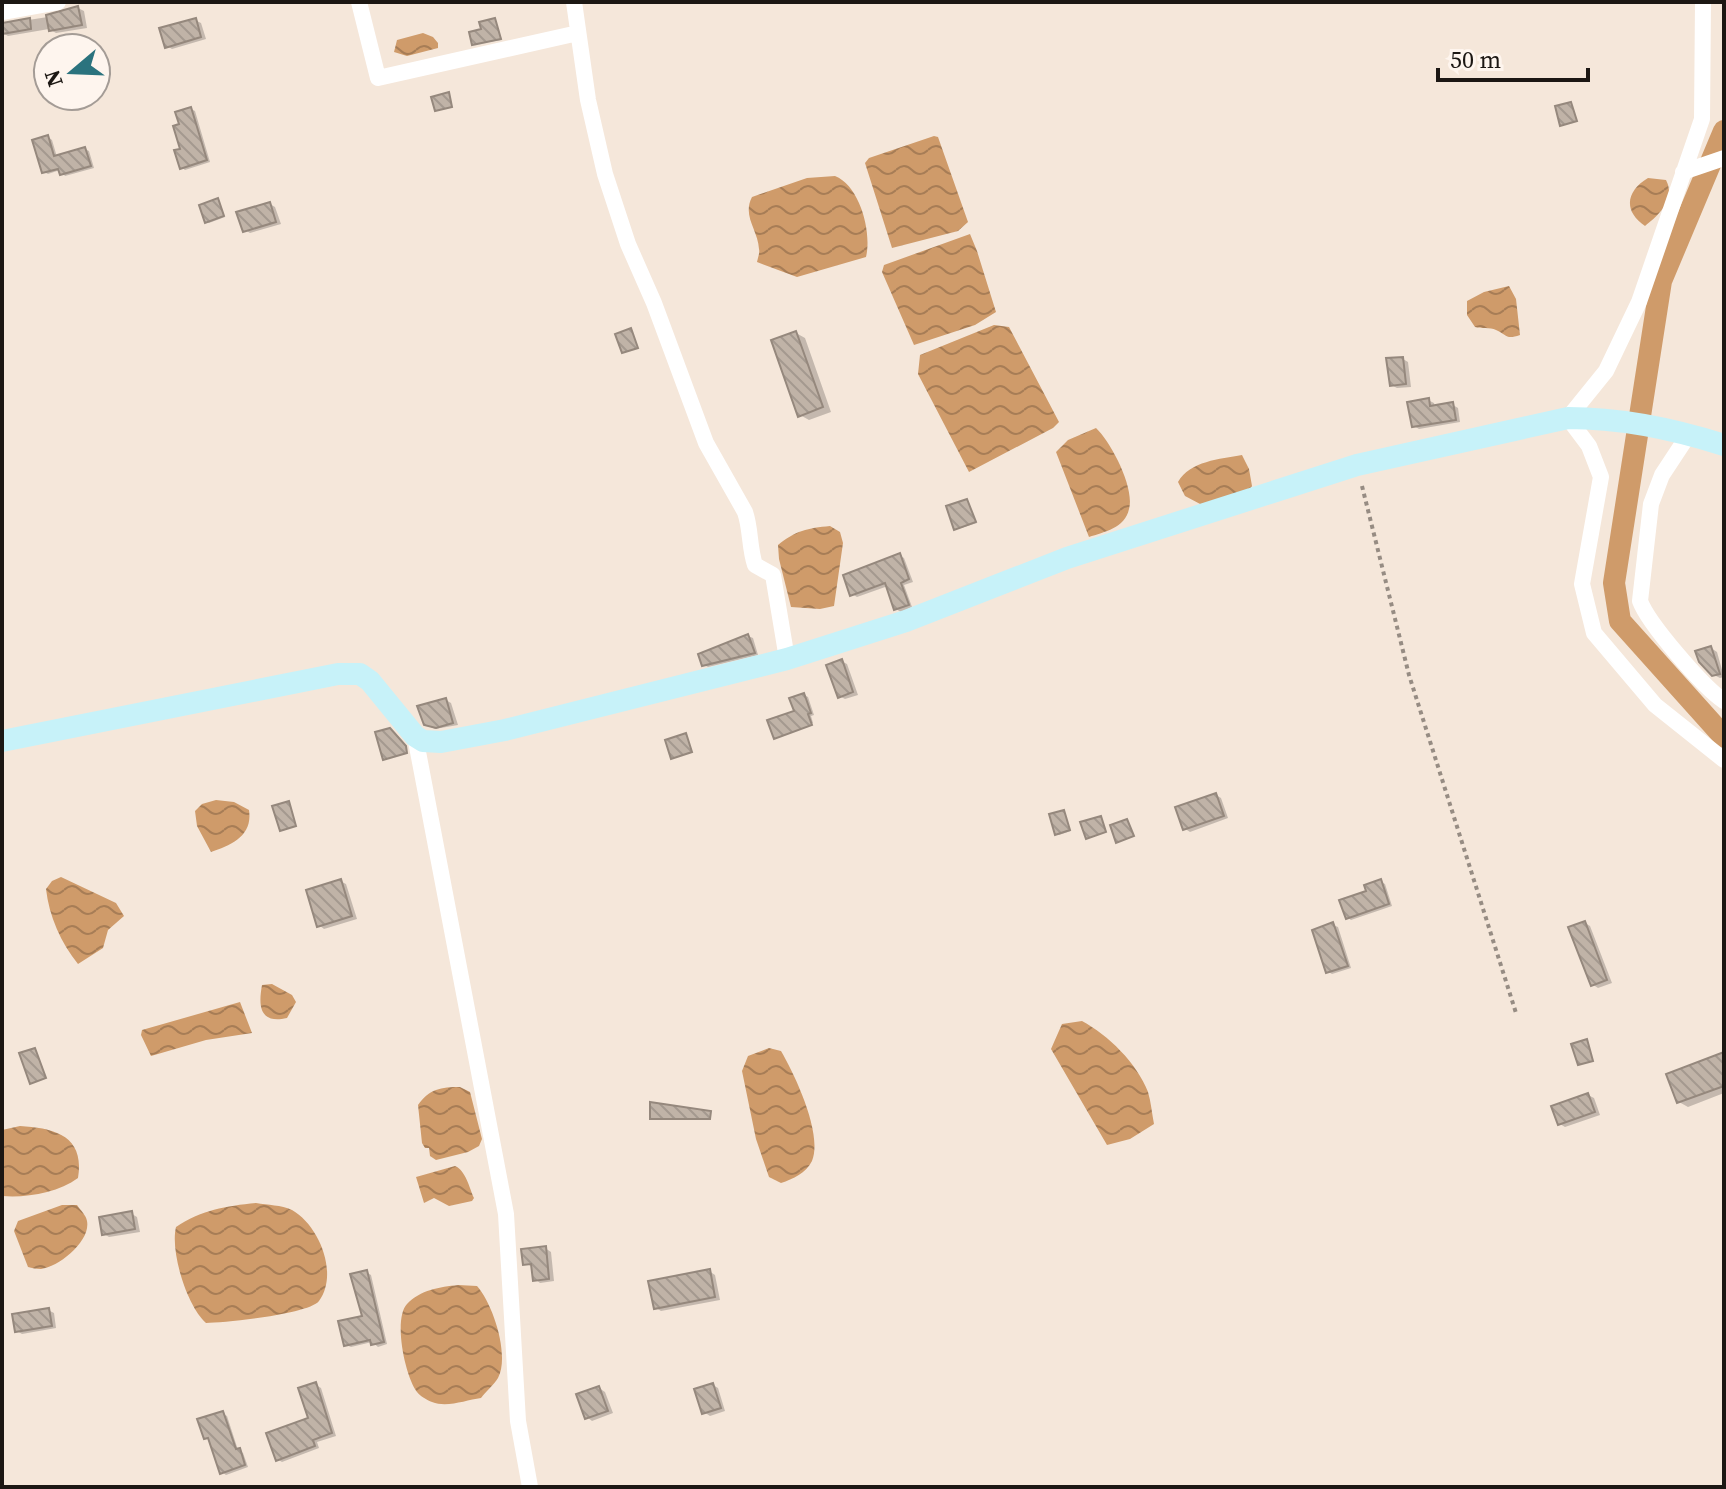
<svg xmlns="http://www.w3.org/2000/svg" width="1726" height="1489" font-family="'Source Serif 4',serif">
<style>
.water{fill:url(#water-waves)}
.shadow{fill:#0003}
.lines{fill:none;stroke-linecap:round;stroke-linejoin:round}
.canal{stroke:#cf9b6a;stroke-width:22}
.building{fill:url(#building-back-hatch);stroke:#95887d;stroke-width:2}
.path{stroke:#968c83;stroke-width:4;stroke-dasharray:4 4;stroke-linecap:butt}
.minor{stroke:#fff;stroke-width:16}
.secondary{stroke:#c7f2f9;stroke-width:22}
</style>
<defs>
<pattern id="water-waves" width="16" height="10" patternUnits="userSpaceOnUse" patternTransform="scale(2)"><rect width="16" height="10" fill="#cf9b6a"/><path d="M0 5q4-4 8 0t8 0" fill="none" stroke="#a77d56"/></pattern>
<pattern id="building-back-hatch" width="6" height="6" patternUnits="userSpaceOnUse" patternTransform="scale(2)"><rect width="6" height="6" fill="#c0b3a7"/><path d="M-1 5l2 2M0 0l6 6M5-1l2 2" fill="none" stroke="#a4998f"/></pattern>
</defs>
<rect width="100%" height="100%" fill="#f5e7da"/>
<path class="water" d="M423,33L433,37L438,43V48L407,56L394,52L397,40Z
M934,136L938,137L968,222L958,231L892,248L865,163L869,158Z
M835,176C860,186 872,232 866,257L797,277L757,262C758,257 760,253 759,249C758,230 742,216 752,197L807,178Z
M1648,178L1666,180C1676,199 1659,215 1645,226C1623,211 1626,191 1648,178Z
M970,234L977,251L996,312L975,325L914,345L882,272L884,265Z
M1509,286L1516,299L1520,335C1506,340 1507,335 1496,330C1490,327 1481,329 1475,327L1467,315V301L1484,292Z
M994,325L1009,327L1059,422L1053,428L969,472L918,374L920,355Z
M1096,428C1111,442 1135,488 1129,509C1125,528 1104,532 1089,537L1056,452L1068,440Z
M1242,455L1249,469L1252,486L1244,496L1202,505L1185,496L1178,482C1190,461 1220,459 1242,455Z
M830,526L840,532L843,543L834,606L820,609L791,607L779,559L778,545C795,531 808,528 830,526Z
M216,800L234,802L249,810C253,836 231,845 211,852L197,826L195,811L202,804Z
M61,877L116,903L124,916L108,930L103,948L78,964C61,943 49,916 46,889L52,881Z
M272,984L292,995L296,1002L287,1018C260,1024 258,1007 262,985Z
M240,1002L252,1033L206,1040L151,1056L141,1035L142,1030Z
M1082,1021C1108,1035 1137,1063 1148,1092C1151,1102 1152,1114 1154,1124L1130,1139L1107,1145L1051,1049L1062,1024Z
M769,1048L781,1051C795,1075 823,1134 812,1161C806,1173 793,1179 781,1183L769,1177L756,1139L742,1071L748,1056Z
M460,1087L470,1092L482,1139L479,1146L468,1152L436,1160L430,1156L429,1148H425L422,1143L418,1105C429,1089 441,1087 460,1087Z
M20,1126C55,1128 85,1136 78,1178C58,1193 26,1198 2,1196V1130Z
M455,1166C466,1171 469,1187 474,1198L472,1201L449,1206L434,1198L424,1203L416,1177Z
M256,1203C268,1205 281,1205 292,1210C319,1225 339,1274 319,1301C309,1314 225,1323 206,1323C187,1306 170,1252 176,1227C201,1210 226,1206 256,1203Z
M62,1205H77C81,1211 86,1215 87,1221C91,1241 59,1267 41,1269C36,1269 32,1268 28,1267L14,1231L18,1221Z
M458,1285L477,1286C493,1304 510,1355 498,1378C494,1385 486,1391 481,1398C466,1400 447,1408 432,1402C427,1400 420,1396 417,1392C405,1376 393,1319 407,1304C420,1290 440,1287 458,1285Z"/>
<path class="shadow" d="M78,8L84,11L87,28L56,33L49,29L8,36L3,33L2,24L61,15Z
M195,20L201,23L206,39L172,49L167,46Z
M495,20L502,40L474,44Z
M191,109L195,111L210,162L185,170L181,167V125Z
M48,137L52,140L57,157L85,149L89,151L94,168L65,176L60,170L48,174L44,172Z
M218,201L225,217L209,223L207,222Z
M270,204L275,207L281,224L250,233L245,230Z
M796,333L805,338L831,412L809,420L800,415Z
M1403,359L1408,362L1411,387L1397,388L1391,385Z
M1428,400L1434,403L1435,408L1453,405L1458,408L1460,422L1419,429L1414,426Z
M967,501L977,523L958,529L956,528Z
M899,555L904,558L913,582L904,585L912,607L901,612L896,609L888,586L857,597L852,594Z
M748,636L753,638L758,655L708,667L704,665Z
M1711,648L1717,652L1724,677L1720,678L1714,675Z
M841,661L847,664L858,695L845,699L839,696Z
M804,695L808,697L814,715L811,716L813,723L775,736L796,712Z
M446,700L451,703L458,725L435,729L429,726Z
M1216,795L1221,798L1228,818L1190,832L1184,828Z
M1063,812L1071,831L1059,835L1057,834Z
M340,881L346,884L357,919L324,929L319,925Z
M1381,882L1385,884L1392,906L1351,920L1347,917Z
M1585,923L1590,926L1612,983L1598,988L1592,984Z
M1333,925L1338,927L1351,968L1332,974L1327,971Z
M1724,1054V1093L1688,1107L1679,1102Z
M1588,1095L1594,1098L1600,1115L1565,1127L1560,1124Z
M132,1214L137,1217L140,1232L109,1237L104,1234Z
M545,1248L551,1252L554,1281L540,1283L535,1279L533,1266L524,1264Z
M709,1271L715,1275L720,1300L661,1311L656,1308Z
M366,1272L371,1275L387,1344L378,1347L372,1342L351,1347L346,1345L365,1317Z
M48,1310L54,1313L56,1328L22,1334L17,1331Z
M316,1385L321,1388L336,1436L317,1442L319,1448L282,1462L277,1459L310,1419Z
M713,1385L718,1388L725,1411L710,1416L704,1412Z
M599,1388L605,1392L613,1413L592,1421L587,1417Z
M223,1414L227,1416L238,1450L243,1453L248,1467L226,1475L222,1472L211,1441L206,1438Z"/>
<g class="lines">
<path class="canal" d="M1724,131L1661,281L1614,583L1620,621L1724,737"/>
</g>
<path class="building" d="M78,6L82,25L49,31L46,15Z
M30,18L31,29L2,34V23Z
M196,18L201,37L165,48L159,28Z
M495,18L501,39L472,45L469,32L481,29L479,22Z
M449,92L452,107L435,111L431,97Z
M1571,102L1577,121L1560,126L1555,106Z
M191,107L207,160L180,169L174,150L180,149L173,126L179,124L175,112Z
M48,135L54,156L85,147L91,166L60,175L58,169L42,173L32,140Z
M218,198L224,216L205,223L199,205Z
M270,202L276,222L243,232L236,212Z
M631,328L638,348L622,353L615,334Z
M796,331L823,407L798,417L771,340Z
M1403,357L1406,384L1390,386L1386,358Z
M1429,398L1430,406L1453,402L1456,420L1412,427L1407,402Z
M967,499L976,522L954,530L946,506Z
M900,553L909,579L901,583L909,605L894,610L885,583L850,596L843,575Z
M748,634L755,653L702,666L698,654Z
M1711,646L1720,674L1712,676L1699,662L1695,651Z
M842,659L853,692L838,698L826,665Z
M804,693L811,713L808,714L812,725L774,739L767,720L794,711L789,698Z
M446,698L453,723L436,728L424,725L417,706Z
M390,728L406,746L407,753L383,760L375,732Z
M686,733L692,752L671,759L665,740Z
M1216,793L1224,816L1183,830L1175,807Z
M289,801L296,826L280,831L272,806Z
M1064,810L1070,830L1055,835L1049,814Z
M1101,816L1106,832L1086,839L1080,822Z
M1127,819L1134,836L1116,843L1110,825Z
M341,879L352,916L317,927L306,890Z
M1381,879L1389,904L1346,919L1339,900L1366,891L1364,885Z
M1585,921L1607,980L1591,986L1568,927Z
M1333,922L1348,966L1326,973L1312,930Z
M1587,1039L1593,1061L1578,1065L1571,1044Z
M35,1048L46,1078L30,1084L19,1053Z
M1724,1052V1086L1677,1103L1666,1074Z
M1588,1093L1595,1112L1558,1125L1551,1106Z
M650,1102L711,1111L710,1119H650Z
M132,1211L135,1229L102,1235L99,1217Z
M546,1246L549,1279L533,1281L531,1264L523,1265L521,1249Z
M710,1269L715,1297L654,1309L648,1281Z
M367,1270L384,1342L371,1345L370,1340L344,1346L338,1321L362,1316L350,1274Z
M49,1308L52,1326L15,1332L12,1314Z
M316,1382L332,1433L313,1440L315,1446L276,1461L266,1433L308,1418L298,1388Z
M713,1383L721,1408L702,1414L694,1389Z
M599,1386L608,1411L585,1419L576,1394Z
M223,1411L236,1449L240,1448L245,1465L220,1474L208,1438L204,1439L197,1419Z"/>
<g class="lines">
<path class="path" d="M1362,486L1409,675L1516,1013"/>
<path class="minor" d="M359,2L378,78L578,33
M574,2L588,100L605,174L628,244L654,303L706,443L745,512C751,529 749,547 755,565L773,575L787,659
M1703,2L1702,119L1639,302L1606,371L1568,418L1589,446L1601,477L1582,584L1594,633L1655,705L1724,760
M2,12L58,2
M1683,172L1724,158
M1689,434L1662,475L1651,504L1640,601C1648,623 1703,687 1724,701
M415,736L506,1214L518,1421L530,1487"/>
<path class="secondary" d="M2,741L338,674H360L370,681L415,736L423,741L441,742L505,730L787,659L906,621L1067,558L1357,465L1568,418C1620,418 1674,429 1724,445"/>
</g>
<rect width="1726" height="1489" fill="none" stroke="#1c1713" stroke-width="8"/>
<g transform="translate(72 72) rotate(251)"><circle r="38" fill="#fef5ee" stroke="#a49c96" stroke-width="2"/>
<path d="M0-6L14 30L0 20L-14 30Z" fill="#2b737e"/>
<text y="-12" font-size="22" font-weight="bold" text-anchor="middle" fill="#1c1713">N</text>
</g>
<path d="M1438 68v12h150v-12" fill="none" stroke="#1c1713" stroke-width="4"/>
<text x="1450" y="68" font-size="24" fill="#1c1713" stroke="#fef5ee" stroke-width="6" paint-order="stroke">50 m</text>
</svg>
